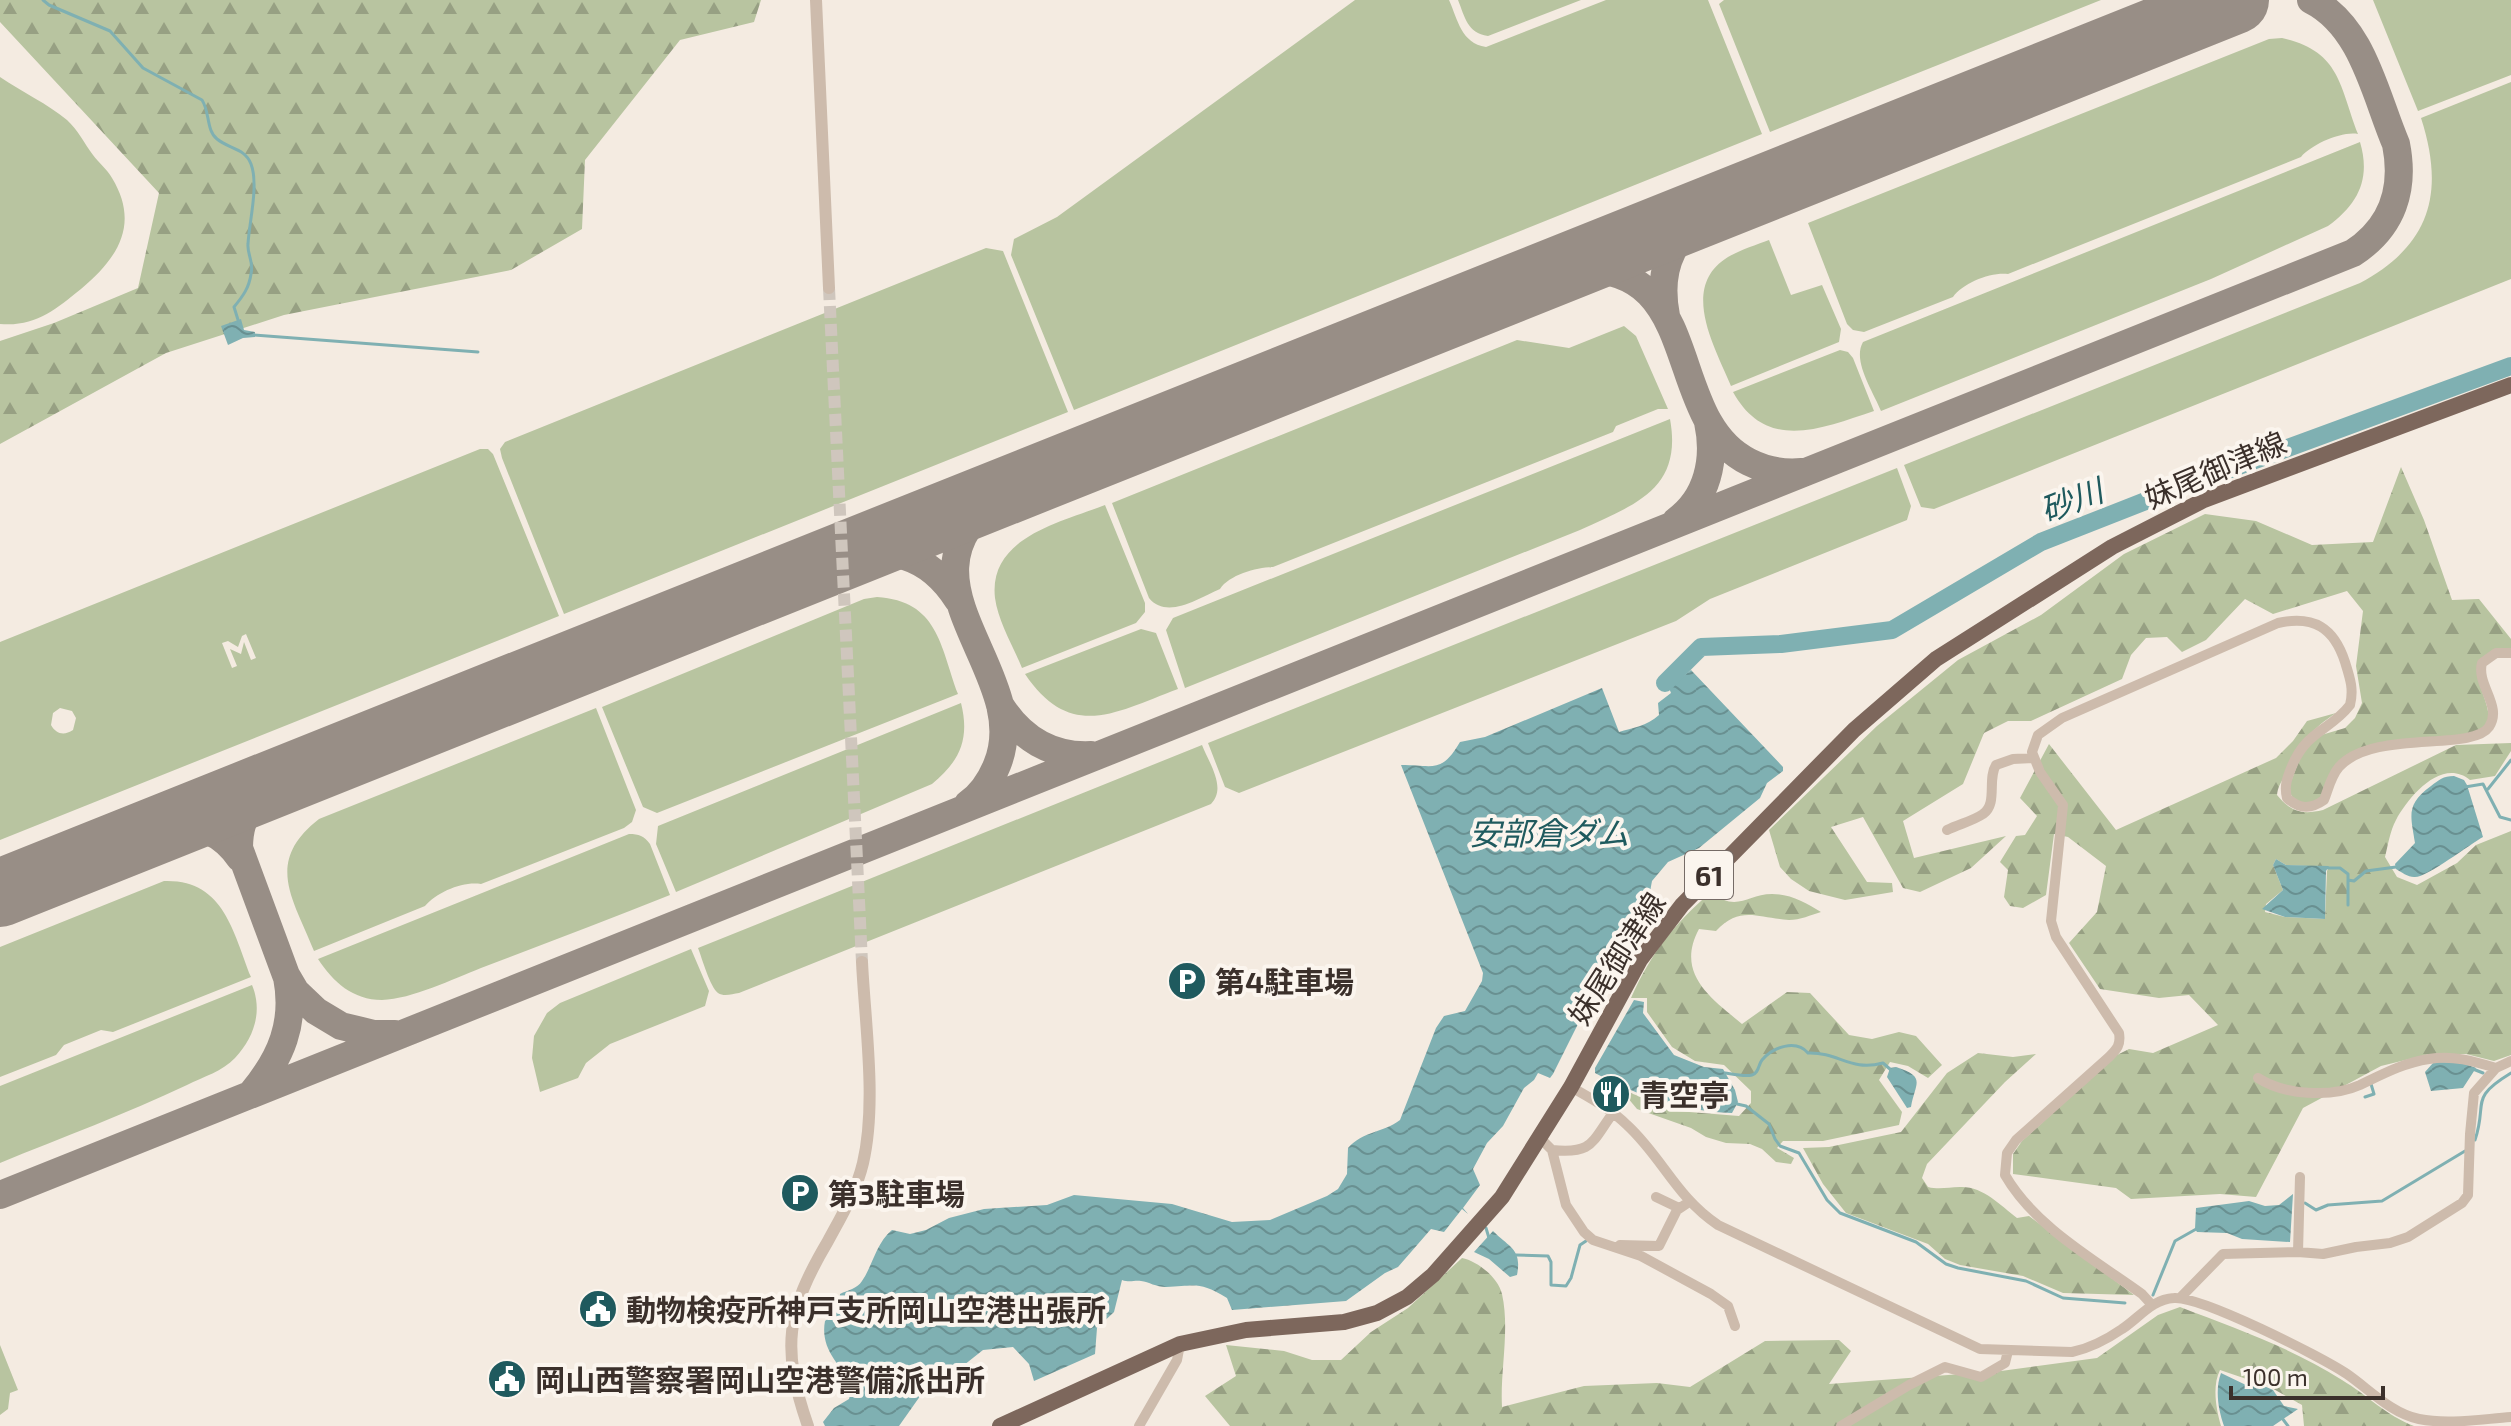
<svg xmlns="http://www.w3.org/2000/svg" width="2511" height="1426" font-family="'Exo 2','Noto Sans JP',sans-serif">
<style>
.green{fill:#b8c4a0;fill-rule:evenodd}
.forest{fill:url(#forest-firs);fill-rule:evenodd}
.water{fill:url(#water-waves)}
.lines{fill:none;stroke-linecap:round;stroke-linejoin:round}
.stream{stroke:#7fb0b2;stroke-width:3}
.river{stroke:#7fb0b2;stroke-width:18}
.taxiway{stroke:#988e86;stroke-width:28}
.runway{stroke:#988e86;stroke-width:68}
.tertiary-tunnel{stroke:#cfc6bd;stroke-width:12;stroke-dasharray:12 6;stroke-linecap:butt}
.minor{stroke:#cdbbac;stroke-width:10}
.tertiary{stroke:#cdbbac;stroke-width:12}
.primary{stroke:#7d675c;stroke-width:16}
.labels{text-anchor:middle;dominant-baseline:central;stroke-width:8;stroke-linejoin:round;paint-order:stroke}
.shield{fill:#fbf5ee;stroke:#756b66;stroke-width:2}
.shield-label{font-size:28px;font-weight:bold;fill:#3b302b}
.street-label{font-size:30px;fill:#3b302b;stroke:#fbf5ee}
.poi-label{font-size:30px;font-weight:bold;fill:#3b302b;stroke:#fbf5ee;text-anchor:start}
.water-label{font-size:32px;font-style:italic;fill:#1f5a5e;stroke:#fbf5ee}
</style>
<defs>
<pattern id="forest-firs" width="22" height="20" patternUnits="userSpaceOnUse" patternTransform="scale(2)"><rect width="22" height="20" fill="#b8c4a0"/><path d="M5 1l3.5 6h-7zM16 11l3.5 6h-7z" fill="#97a083"/></pattern>
<pattern id="water-waves" width="16" height="10" patternUnits="userSpaceOnUse" patternTransform="scale(2)"><rect width="16" height="10" fill="#7fb0b2"/><path d="M0 5q4-4 8 0t8 0" fill="none" stroke="#699091"/></pattern>
</defs>
<rect width="100%" height="100%" fill="#f4ebe1"/>
<path class="green" d="M1355,0H1449C1458,20 1461,43 1486,47L1606,0H1708L1762,134L1074,410L1011,255L1014,239L1057,217Z
M1458,0H1581L1488,36C1467,33 1465,17 1458,0Z
M1724,0H2101L1770,132L1719,4Z
M2373,0H2511V75L2418,111Z
M2282,38C2340,51 2339,84 2358,134C2341,131 2311,145 2301,157L2008,274C1990,272 1963,283 1953,297L1864,332L1853,330L1847,324L1808,223L2269,39Z
M0,77C22,92 48,104 67,120C78,130 84,143 93,155C99,163 107,169 112,178C140,224 118,258 81,289C55,310 35,327 0,324Z
M2511,82V279L1934,509L1921,507L1904,465L2360,283C2431,245 2445,192 2421,118Z
M2360,142C2371,179 2358,204 2328,226L2211,279L1881,411C1873,391 1852,361 1863,342Z
M1769,240L1791,295L1822,285L1841,329L1839,342L1731,386C1715,347 1679,287 1728,257C1740,250 1756,245 1769,240Z
M986,248L1003,251L1068,412L564,614L502,458L500,449L505,442Z
M1624,326L1636,336L1668,409H1658L1616,426L1613,432L1273,567C1257,567 1229,575 1220,589C1199,598 1167,620 1149,598L1112,503L1517,340L1569,348Z
M1840,350L1848,352L1853,358L1874,411C1822,428 1767,453 1733,392Z
M1670,419C1683,490 1634,505 1580,530L1185,688L1166,630L1173,618Z
M480,449H488L493,454L559,616L0,840V642ZM246,634L256,658L251,660L244,642L241,654L230,649L237,666L232,668L222,643L228,641L238,647L242,636ZM60,708L72,711L76,718L73,730C64,736 56,734 51,725L53,713Z
M1897,468L1911,506L1907,520L1710,599L1676,621L1239,793L1225,787L1208,743Z
M1105,505L1145,603V612L1136,623L1022,668C1013,646 998,621 995,598C988,537 1062,522 1105,505Z
M877,597C938,601 940,645 958,694L657,813L643,807L602,707L864,599Z
M1141,629L1156,633L1178,689C1116,712 1071,742 1025,674Z
M961,703C970,739 960,761 932,784L676,892L656,844L658,826Z
M596,708L636,810L632,822L624,828L481,884C463,881 437,892 425,906L314,951C293,898 264,862 319,819Z
M1202,745C1209,763 1227,788 1211,804L739,993C732,994 724,997 718,993C710,987 702,958 698,948Z
M629,834C639,834 644,836 650,844L670,895C607,920 544,944 481,968C453,979 412,999 382,1000C353,1000 333,982 318,959Z
M164,881C224,879 233,932 251,977L113,1032L101,1030L64,1045L56,1055L0,1077V947Z
M691,949L709,991L705,1006L610,1044L586,1063L578,1078L540,1092L532,1058L534,1036L547,1013L560,1003Z
M252,985C263,1011 254,1038 235,1058C223,1071 203,1077 187,1085C126,1114 63,1137 0,1163V1086Z
M0,1345L18,1390L10,1393L8,1409L0,1415Z"/>
<path class="forest" d="M0,0H761L754,22L680,40L585,160L582,229L511,270L284,315L166,353L0,444V341L54,323L138,288L159,193L0,22Z
M2401,467L2424,520L2452,600L2479,599L2511,639V650L2477,667C2477,687 2489,701 2489,721L2477,734L2350,754L2322,798L2316,802H2295L2288,789L2302,753L2318,736L2345,728L2355,718L2362,703L2356,666L2363,611L2347,591L2273,614L2245,599L2206,640L2182,652L2167,637L2146,638L2131,655L2122,679L2031,721H2008L1984,733L1963,784L1903,821L1914,858L2006,836L1971,868L1920,892L1903,888L1863,817L1831,827L1867,882L1892,883L1893,892L1845,900L1809,891L1791,879L1780,867L1769,830L1877,726L1958,660L2041,615L2124,554L2205,514L2256,521L2312,545L2373,542Z
M2336,713C2306,733 2299,746 2284,777C2280,784 2278,787 2277,795C2291,812 2302,815 2323,810L2456,745L2511,743V751L2495,776L2470,780C2442,757 2409,796 2396,820C2390,831 2388,845 2385,857L2397,877L2417,885L2457,863L2476,845L2511,831V1055L2494,1061L2466,1054H2430L2381,1066L2303,1108L2256,1197L2220,1194L2131,1199L2116,1188L2013,1174V1154L2022,1141L2117,1055L2129,1049L2153,1053L2218,1025L2189,995L2159,998L2100,989L2069,943L2097,912L2106,866L2068,837L2054,834L2046,895L2023,908L2010,906L2004,897L2008,870L2000,862L2016,836L2025,835L2037,816L2020,798L2049,744L2116,830L2276,758L2293,741L2307,721ZM2276,859L2286,865L2329,867L2327,871L2325,919L2285,917L2265,912L2266,904L2283,890L2273,865Z
M1711,892C1737,913 1747,894 1772,894C1791,894 1806,903 1821,912C1811,915 1800,920 1789,920C1758,918 1740,905 1716,931L1699,929C1675,974 1711,998 1742,1024L1787,992L1810,993L1849,1035L1872,1039L1899,1032L1916,1036L1942,1065L1928,1078L1908,1066L1890,1062L1879,1080L1902,1112L1899,1125L1823,1141H1783L1777,1148L1794,1158L1791,1164L1776,1162L1762,1149L1750,1144L1726,1143L1706,1137L1691,1128L1637,1109L1627,1097L1628,1092L1677,1111L1739,1116L1751,1103V1091L1724,1065L1695,1061L1672,1047L1647,1012V998H1631C1651,953 1674,924 1711,892Z
M1978,1053L2013,1057L2036,1054L2005,1082L1927,1164L1922,1178L1928,1187C1940,1190 1948,1187 1960,1187C1983,1186 2000,1205 2017,1218L2029,1216L2134,1295L2063,1293L2023,1276L1960,1265L1945,1259L1928,1244L1846,1213L1823,1184L1803,1148L1829,1147L1901,1132L1947,1073Z
M1462,1258C1477,1261 1498,1277 1502,1294C1510,1330 1500,1370 1502,1407L1584,1386L1657,1383L1690,1387L1765,1341L1839,1340L1851,1351L1829,1384L2001,1371L2097,1358L2158,1315L2180,1307C2235,1328 2292,1348 2342,1380C2367,1395 2387,1416 2414,1426H2304L2302,1405L2270,1387L2220,1370C2212,1386 2216,1409 2221,1426H1230L1205,1396L1236,1376L1226,1345L1284,1351L1312,1360H1341L1371,1332L1408,1308Z"/>
<path class="water" d="M241,319L244,330L255,332V337L243,338L228,345L221,326Z
M1691,670L1783,767V771L1767,783L1760,798L1699,848L1668,862L1652,881L1649,897L1619,943L1611,959L1609,970L1586,1008L1553,1074L1550,1078L1538,1073L1534,1080L1524,1088L1503,1126L1487,1143L1473,1169L1480,1185L1463,1208L1468,1214L1462,1209L1444,1232L1431,1229L1398,1267L1385,1273L1346,1301L1232,1310L1227,1298C1199,1281 1196,1286 1166,1287C1156,1287 1149,1282 1141,1281C1134,1280 1130,1283 1122,1280L1114,1312L1097,1328L1095,1354L1034,1381L1029,1364L1013,1347L983,1350L940,1384L923,1392L899,1426H825L823,1422L834,1408L849,1399L853,1384C838,1364 820,1348 825,1321L838,1310L840,1294C848,1290 857,1289 862,1281C873,1265 876,1243 892,1230L910,1234L926,1230L949,1218L984,1209L1047,1205L1074,1195L1172,1204L1232,1222L1270,1220L1327,1196L1338,1189L1347,1174L1348,1148C1363,1131 1383,1133 1400,1120L1436,1028L1444,1016L1465,1011L1482,981L1483,973L1401,765C1434,765 1441,774 1460,742L1485,737L1602,688L1619,732C1632,728 1647,726 1659,715L1658,703L1671,693L1669,688Z
M2454,776L2464,780L2467,785L2483,837C2470,844 2425,879 2414,877C2408,877 2401,872 2396,869L2395,864L2415,843C2411,816 2405,805 2431,786C2439,780 2443,776 2454,776Z
M2276,859L2286,865L2329,866L2326,871L2325,919L2285,917L2262,909L2283,890L2273,865Z
M1634,1000L1644,1002L1643,1013L1674,1055L1704,1067L1723,1069L1735,1090L1738,1102L1732,1113C1680,1111 1641,1097 1595,1073V1068Z
M2439,1062L2463,1063L2476,1068L2463,1088L2431,1091L2425,1072L2433,1063Z
M1896,1067C1927,1077 1915,1083 1911,1107L1907,1108L1887,1077L1890,1068Z
M2293,1194L2290,1242L2242,1239L2227,1233L2197,1232L2195,1229L2196,1208L2249,1201L2265,1206L2279,1205Z
M1493,1231C1510,1248 1522,1249 1517,1275L1510,1277L1489,1259L1474,1252Z
M2221,1373L2248,1386H2264L2273,1390L2284,1406L2298,1409L2273,1426H2224C2218,1409 2215,1389 2221,1373Z"/>
<g class="lines">
<path class="stream" d="M43,0L49,5L110,31L143,68L202,100C210,112 206,130 217,139C229,149 245,148 251,164C259,185 249,223 248,244C247,255 254,261 251,274C249,288 243,296 234,307L239,323
M254,335L478,352
M2465,787L2483,784L2500,817L2511,820
M2488,789L2511,760
M2328,868H2340L2348,874V905
M2348,880L2354,881L2366,871L2396,867
M2473,1069L2483,1073
M1725,1073C1732,1074 1745,1077 1752,1075C1759,1073 1758,1065 1762,1060C1773,1047 1796,1039 1808,1053C1839,1052 1850,1072 1883,1063L1891,1070
M2365,1097L2374,1094L2371,1084
M1737,1104L1746,1106L1769,1124L1775,1139L1780,1146L1799,1153L1827,1200L1840,1213L1916,1242L1946,1264L1958,1268L2026,1281L2063,1298L2125,1303
M2475,1140C2488,1102 2468,1099 2511,1073
M2305,1203L2316,1210L2328,1205L2382,1201L2465,1151
M1486,1228L1489,1238
M1516,1255L1548,1256L1551,1262V1285L1566,1286L1571,1278L1580,1245L1586,1241
M2153,1295L2175,1241L2198,1228
M2282,1418L2288,1426"/>
<path class="river" d="M1665,683L1701,647L1781,644L1892,630L2041,542L2184,486L2511,366"/>
<path class="taxiway" d="M1557,271C1712,249 1658,417 1749,462C1765,470 1783,474 1802,472
M1666,316C1656,264 1675,232 1719,205
M1676,521C1708,498 1716,459 1708,422
M839,557C890,546 928,553 958,600
M1000,705C1021,738 1051,757 1091,755
M283,779C254,796 239,814 239,848L286,975L296,992L316,1011L341,1026L374,1034H395
M968,804C982,794 991,780 997,765C1037,669 874,576 1011,488
M168,826C199,823 222,832 240,858
M252,1093C281,1058 296,1023 287,977
M0,1195L2353,253C2393,227 2405,189 2396,144C2375,95 2363,26 2311,0"/>
<path class="runway" d="M0,893L2235,0"/>
<path class="tertiary-tunnel" d="M829,288L862,962"/>
<path class="minor" d="M1947,830C1959,824 1973,821 1983,814C1998,804 1987,779 1996,765L2013,759L2033,758
M2258,1078C2284,1095 2331,1098 2360,1085C2383,1074 2403,1063 2429,1059C2453,1055 2473,1061 2496,1068
M1571,1087C1590,1098 1611,1109 1627,1125C1662,1157 1676,1197 1718,1225L1980,1349L2072,1352C2091,1348 2106,1340 2122,1329C2139,1318 2152,1299 2174,1298C2201,1296 2320,1356 2347,1374C2370,1390 2391,1413 2419,1419C2448,1425 2482,1419 2511,1417
M1540,1138L1552,1150L1566,1205L1584,1232L1593,1240L1641,1256L1711,1294L1728,1306L1735,1326
M1552,1150C1593,1154 1591,1143 1613,1113
M1656,1197L1679,1208
M1620,1245L1659,1246L1677,1210L1689,1202
M2298,1252L2300,1177
M2180,1298L2223,1254L2298,1252L2323,1254L2356,1247L2390,1243L2408,1237L2462,1203L2468,1195L2470,1134L2474,1093L2496,1068L2511,1061
M2152,1305L2142,1294C2095,1260 2035,1227 2005,1175L2007,1153L2016,1140L2109,1057C2117,1049 2121,1045 2119,1033L2056,937L2051,921L2063,805L2040,772L2032,752L2038,735L2062,718L2278,623C2314,615 2334,628 2345,662C2350,678 2354,689 2350,705C2330,731 2307,730 2292,766C2287,778 2284,786 2287,798C2299,809 2310,810 2324,800C2328,790 2331,776 2339,767C2373,729 2472,752 2489,727C2503,706 2476,685 2482,663L2496,653H2511
M1139,1426L1177,1360L1180,1344
M1841,1426L1909,1385L1945,1367L1981,1377L2005,1363L2008,1351"/>
<path class="tertiary" d="M816,0L829,288
M808,1426C781,1348 786,1312 828,1241C842,1215 856,1192 863,1163C877,1103 865,1024 862,962"/>
<path class="primary" d="M1000,1426L1180,1344L1246,1330L1344,1322L1377,1313L1407,1297L1433,1275L1502,1197L1571,1087L1640,960L1682,905L1854,730L1936,659L2112,547L2204,500L2511,385"/>
</g>
<defs>
<symbol id="parking-disc" viewBox="-11 -11 22 22"><circle r="9.5" fill="#1f5a5e" stroke="#fbf5ee"/><path d="M-3.5-5.5H1a3.5 3.5 0 0 1 0 7H-1V5.5H-3.5ZM-1-3.4V-.6H.8a1.4 1.4 0 0 0 0-2.8Z" fill="#fff"/></symbol>
<symbol id="restaurant-disc" viewBox="-11 -11 22 22"><circle r="9.5" fill="#1f5a5e" stroke="#fbf5ee"/><path d="M-5-6h1v4h1v-4h1v4h1v-4h1v5L-1.5 .5V6h-2V.5L-5-1ZM5-6V6H3V1.5H1.5Q1.5-4 5-6Z" fill="#fff"/></symbol>
<symbol id="civic-disc" viewBox="-11 -11 22 22"><circle r="9.5" fill="#1f5a5e" stroke="#fbf5ee"/><path d="M-.6-6.5H3V-4.5H.6V-3L4-1V1h2V6H-6V1h2V-1L-.6-3ZM-1.2 2.5V6h2.4V2.5Z" fill="#fff"/></symbol>
</defs>
<g fill-rule="evenodd">
<use href="#parking-disc" x="1165" y="959" width="44" height="44"/>
<use href="#restaurant-disc" x="1589" y="1072" width="44" height="44"/>
<use href="#parking-disc" x="778" y="1171" width="44" height="44"/>
<use href="#civic-disc" x="576" y="1287" width="44" height="44"/>
<use href="#civic-disc" x="485" y="1357" width="44" height="44"/>
</g>
<g class="labels">
<rect class="shield" x="1685" y="851" width="48" height="48" rx="6"/>
<g class="shield-label">
<text x="1709" y="875">61</text>
</g>
<g class="street-label">
<text transform="translate(2215 469) rotate(-23)">妹尾御津線</text>
<text transform="translate(1616 958) rotate(-57)">妹尾御津線</text>
</g>
<g class="poi-label">
<text x="1215" y="981">第4駐車場</text>
<text x="1639" y="1094">青空亭</text>
<text x="828" y="1193">第3駐車場</text>
<text x="626" y="1309">動物検疫所神戸支所岡山空港出張所</text>
<text x="535" y="1379">岡山西警察署岡山空港警備派出所</text>
</g>
<g class="water-label">
<text transform="translate(2071 499) rotate(-21)">砂川</text>
<text x="1549" y="832">安部倉ダム</text>
</g>
</g>
<path d="M2231 1386v12h152v-12" fill="none" stroke="#3b302b" stroke-width="4"/>
<text x="2243" y="1386" font-size="24" fill="#3b302b" stroke="#fbf5ee" stroke-width="6" paint-order="stroke">100 m</text>
</svg>
